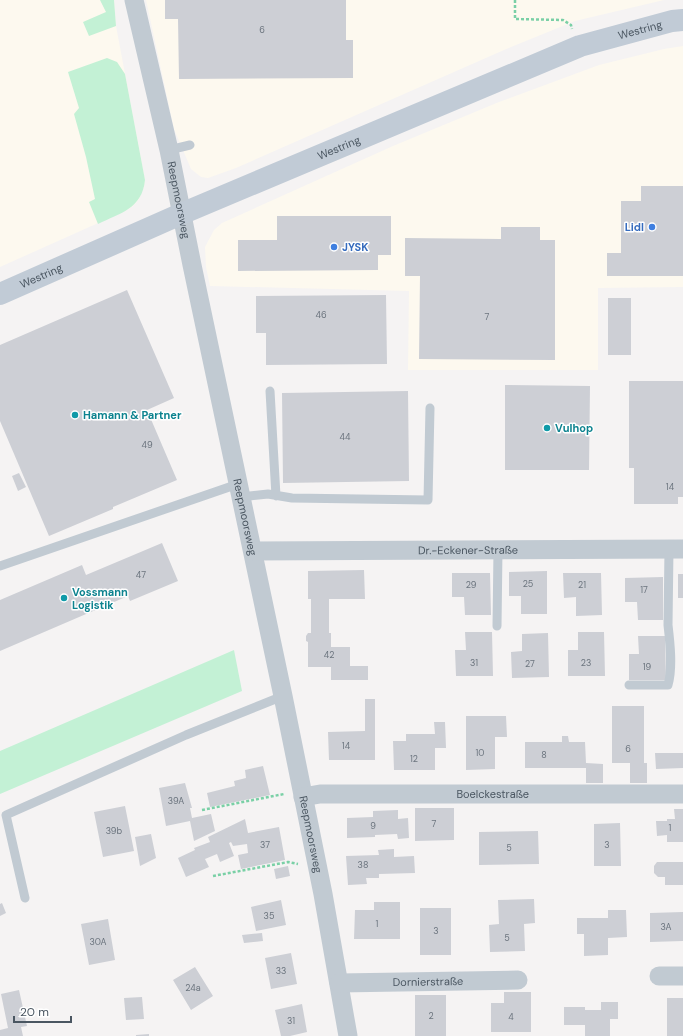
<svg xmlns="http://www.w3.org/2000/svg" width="683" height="1036" font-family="'DM Sans',sans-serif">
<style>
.commercial{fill:#fdf9ef}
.green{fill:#c3f1d5}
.building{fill:#cdcfd5}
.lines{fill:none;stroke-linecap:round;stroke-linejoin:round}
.path{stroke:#7ad0a6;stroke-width:2.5;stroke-dasharray:3 2;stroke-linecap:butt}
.lane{stroke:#c1cad2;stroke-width:9}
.street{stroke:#c1cad2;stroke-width:19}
.secondary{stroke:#c1cbd6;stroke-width:22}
.shop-dot{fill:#3f7fe0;stroke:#fff;stroke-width:1.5}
.culture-dot{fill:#0f9aa8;stroke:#fff;stroke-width:1.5}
.labels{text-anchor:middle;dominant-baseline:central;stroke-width:3;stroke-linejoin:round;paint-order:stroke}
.number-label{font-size:9px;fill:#6b747e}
.street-label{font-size:11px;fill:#4a5661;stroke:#fff}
.shop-label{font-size:11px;font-weight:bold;fill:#366cbe;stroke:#fff;text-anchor:end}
.culture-label{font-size:11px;font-weight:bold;fill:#0d838f;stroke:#fff;text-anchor:start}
</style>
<rect width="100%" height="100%" fill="#f5f3f3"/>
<path class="commercial" d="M0,0H114L116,26L145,180L144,187L139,199L133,206L125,211L0,267Z
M146,0H664L575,21L504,50L236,168L208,178L201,177L191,169L174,129Z
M683,46V287L598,288V370H408L409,291L210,286L206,267L205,247L214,230L222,223L393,146L499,102L599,65L664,49Z"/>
<path class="green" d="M100,0H114L116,26L89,36L83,22L106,12Z
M107,58L117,62L125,74L145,180C142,209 120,213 98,224L89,202L95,199L86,157L74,114L79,108L68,72Z
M234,650L242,691L0,794V751Z"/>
<path class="building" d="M165,0H346V40H353V78L179,79L178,19H165Z
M641,186H683V276H607V253H621V201H641Z
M277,216H391V255H378V270L238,271V240H277Z
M501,227H540V240H555V360L419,359L420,276H405V238L501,239Z
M127,290L174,398L147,410L177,480L113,507V509L49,536L0,421V345Z
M386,295L387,364L266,365V333H256V296Z
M608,298H631V355H608Z
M629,381H683V497H678V504H634V468H629Z
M505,385L590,386L589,470H505Z
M408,391L409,481L283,483L282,393Z
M19,473L26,487L18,491L12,476Z
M162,543L178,581L130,601L128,596L0,651V600L82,565L86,575Z
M364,570L365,599H329V633H331V647H350V666H368V680H331V667H308V642L306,641V636L308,633H311V599H308V571Z
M547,571V614H521V596H509V572Z
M452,573H490L491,615H465L464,597H452Z
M563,573H601L602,615L576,616V597L564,598Z
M678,574H683V598H678Z
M663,577V620H638L637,602H625V578Z
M465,632H492L493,676H456L455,650H466Z
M578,632H604L605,676H568V650H578Z
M548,633L549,677L512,678L511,652L522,651V634Z
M638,636H665L666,680H629V654H639Z
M365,699H375V760H329L328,732L365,731Z
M612,706H644V763H647V783H630V763H612Z
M466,716H506L507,737H495V769L466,770Z
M434,722H445L446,748H435V770H394L393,741H406V734H435Z
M562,736H568L569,742H585L586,763L603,764V783H586V768H525V742H562Z
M655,753H683V768L656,769Z
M263,766L270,795L210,807L207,793L235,786L234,781L246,778L245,770Z
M185,783L192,808H190L192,818L211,814L215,831L194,841L190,821L166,826L159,788Z
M125,806L134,851L103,857L94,812Z
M415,808H454V840L415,841Z
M674,809H683V842H667V835L657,836L656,821H667V819H675Z
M398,810V819L408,818L409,838L398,839L397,834L375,835V837L347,838V818L373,817V811Z
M245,819L248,833L279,827L285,860L241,869L238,855L248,853L247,844L233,846L231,842L229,843L234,856L220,862L217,854L205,859L209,867L186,877L178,858L195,850L194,848L210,842L208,837Z
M620,823L621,866H594V824Z
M538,831L539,864L479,865V832Z
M151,834L156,858L140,866L135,837Z
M394,849V857L414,856L415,873L379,874V878H366L367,884L348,885L346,856L379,855L378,850Z
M657,862H683V885H665V877H658L654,873V866Z
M288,866L290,876L276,879L274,869Z
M534,899L535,923L524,924L525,951L490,952L489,925L499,924L498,900Z
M281,900L286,925L256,931L251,907Z
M374,902H400V939H354L355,910H374Z
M2,903L6,913L0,916V904Z
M420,908H451V955H420Z
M608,910H626L627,937L608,938V955L584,956V934H577V918H608Z
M683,912V941L650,942V913Z
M108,919L115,960L89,965L81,924Z
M262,933L263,941L244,943L242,935Z
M291,953L297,984L271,989L265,958Z
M195,967L213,996L191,1010L173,980Z
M19,990L27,1026L21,1027L23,1036H0V1030L8,1028L1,994Z
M504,992H531V1032H491V1003H504Z
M415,995H446V1036H415Z
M142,997L144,1019L126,1020L124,998Z
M667,998H683V1036H667Z
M601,1002H618V1019H610V1036H585V1025H564V1007H585V1010H601Z
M302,1004L307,1032L290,1036H281L275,1010Z
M149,1034V1036H136V1035Z"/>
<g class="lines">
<path class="path" d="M515,0V19L563,20L571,25L572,29
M202,810L284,794
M213,876L288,862L298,864"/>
<path class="lane" d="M169,150L190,145
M270,391L276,496
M241,497L268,494L292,498L428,500L430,408
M0,566L238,484
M497,626L498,550
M629,685H668C673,668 670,642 668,625L669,549
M25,898L6,815L186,735L283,696"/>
<g class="street">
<path id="s1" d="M134,0L169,150L192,265L283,696L323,894L348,1036"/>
<path id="s2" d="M253,551L683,549"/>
<path id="s3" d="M303,797L320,794H683"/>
<path d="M659,976H683"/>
<path id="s4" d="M339,983L518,980"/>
</g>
<path class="secondary" id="s5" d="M0,294L181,214L580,46L672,21L683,20"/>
</g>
<g class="shop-dot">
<circle cx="652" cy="227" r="4"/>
<circle cx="334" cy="247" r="4"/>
</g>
<g class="culture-dot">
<circle cx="75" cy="415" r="4"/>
<circle cx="547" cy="428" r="4"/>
<circle cx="64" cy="598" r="4"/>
</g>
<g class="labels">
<g class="number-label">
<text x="262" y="30">6</text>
<text x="321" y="315">46</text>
<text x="487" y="317">7</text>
<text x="345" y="437">44</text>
<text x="147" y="445">49</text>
<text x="670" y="487">14</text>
<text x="141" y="575">47</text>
<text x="528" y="584">25</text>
<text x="471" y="585">29</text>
<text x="582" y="585">21</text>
<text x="644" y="590">17</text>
<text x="329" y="655">42</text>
<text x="474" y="663">31</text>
<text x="586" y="663">23</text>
<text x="530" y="664">27</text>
<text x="647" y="667">19</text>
<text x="346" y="746">14</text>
<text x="628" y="749">6</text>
<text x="480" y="753">10</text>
<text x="544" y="755">8</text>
<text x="414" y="759">12</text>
<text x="176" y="801">39A</text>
<text x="434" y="824">7</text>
<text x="373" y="826">9</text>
<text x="670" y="828">1</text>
<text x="114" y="831">39b</text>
<text x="265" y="845">37</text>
<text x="607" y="845">3</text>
<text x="509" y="848">5</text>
<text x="363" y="865">38</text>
<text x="269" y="916">35</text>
<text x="377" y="924">1</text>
<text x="666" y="927">3A</text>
<text x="436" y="931">3</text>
<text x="507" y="938">5</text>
<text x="98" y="942">30A</text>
<text x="281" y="971">33</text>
<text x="193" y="988">24a</text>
<text x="431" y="1016">2</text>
<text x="511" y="1017">4</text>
<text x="291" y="1021">31</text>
</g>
<g class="street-label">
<text stroke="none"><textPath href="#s5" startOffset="693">Westring</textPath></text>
<text stroke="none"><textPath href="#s5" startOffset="369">Westring</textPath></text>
<text stroke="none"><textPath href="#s1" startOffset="205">Reepmoorsweg</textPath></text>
<text stroke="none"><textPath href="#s5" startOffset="45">Westring</textPath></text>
<text stroke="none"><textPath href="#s1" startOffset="529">Reepmoorsweg</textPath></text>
<text stroke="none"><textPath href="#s2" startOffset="215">Dr.-Eckener-Straße</textPath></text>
<text stroke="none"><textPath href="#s3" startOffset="190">Boelckestraße</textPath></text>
<text stroke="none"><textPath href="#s1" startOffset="853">Reepmoorsweg</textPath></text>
<text stroke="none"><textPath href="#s4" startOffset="89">Dornierstraße</textPath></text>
</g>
<g class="shop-label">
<text x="644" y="227">Lidl</text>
<text x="342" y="247" text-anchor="start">JYSK</text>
</g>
<g class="culture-label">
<text x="83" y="415">Hamann &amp; Partner</text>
<text x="555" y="428">Vulhop</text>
<text x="72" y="592">Vossmann<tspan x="72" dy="13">Logistik</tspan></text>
</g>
</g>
<path d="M14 1016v6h57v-6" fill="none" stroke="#4a5661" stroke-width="2"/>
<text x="20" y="1016" font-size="12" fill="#4a5661" stroke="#ffffff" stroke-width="3" paint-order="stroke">20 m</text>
</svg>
